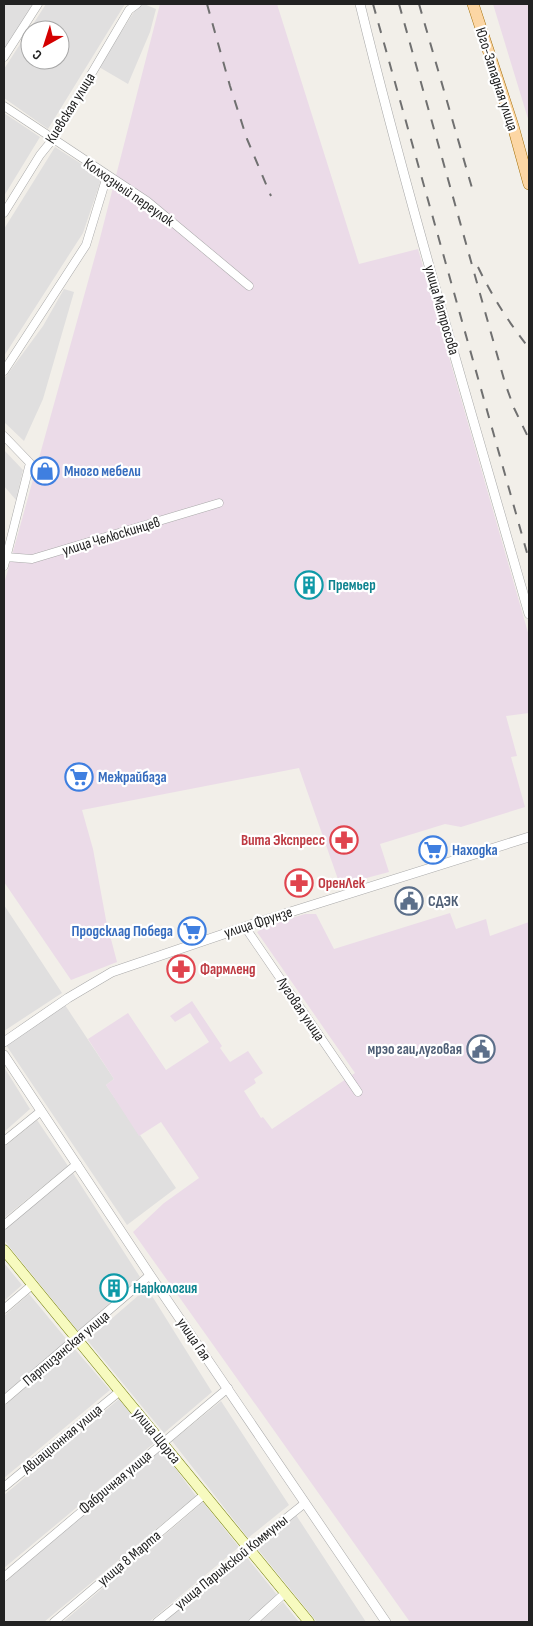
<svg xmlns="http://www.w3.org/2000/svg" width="533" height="1626" viewBox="0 0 533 1626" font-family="'Sofia Sans Condensed',sans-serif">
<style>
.residential{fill:#e0dfdf;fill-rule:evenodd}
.industrial{fill:#ebdbe8}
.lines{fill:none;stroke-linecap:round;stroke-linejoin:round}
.minor-casing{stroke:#a9a9a9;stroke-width:9}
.tertiary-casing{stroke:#a9a9a9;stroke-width:10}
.secondary-casing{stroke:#707d05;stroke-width:11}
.primary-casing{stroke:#a06b00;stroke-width:12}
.minor{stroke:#fff;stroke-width:8}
.tertiary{stroke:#fff;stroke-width:9}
.secondary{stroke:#f7fabf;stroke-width:10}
.primary{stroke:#fcd6a4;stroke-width:11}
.rail{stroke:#707070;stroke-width:2;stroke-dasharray:10 10;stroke-linecap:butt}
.labels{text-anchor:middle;stroke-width:4.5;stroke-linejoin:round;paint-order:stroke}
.street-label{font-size:15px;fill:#222;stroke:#fff}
.shop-label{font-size:15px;font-weight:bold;fill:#366cbe;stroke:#fff;text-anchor:start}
.culture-label{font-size:15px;font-weight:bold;fill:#0d838f;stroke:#fff;text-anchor:start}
.health-label{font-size:15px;font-weight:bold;fill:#be3a42;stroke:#fff;text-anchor:start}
.service-label{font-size:15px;font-weight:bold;fill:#4e5e75;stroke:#fff;text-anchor:start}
</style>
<rect width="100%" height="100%" fill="#f2efe9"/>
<path class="residential" d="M 4,4 L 33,4 L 4,50 Z
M 46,4 L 125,4 L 48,129 L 4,98 L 4,69 ZM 30,30 L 60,30 L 60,60 L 30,60 Z
M 139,4 L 144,4 L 156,9 L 150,32 L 128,84 L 99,67 Z
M 4,113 L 40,137 L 4,196 Z
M 55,147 L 102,177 L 83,233 L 4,356 L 4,229 Z
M 64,289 L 74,292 L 43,399 L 24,441 L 4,422 L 4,379 L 43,326 Z
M 4,450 L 23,470 L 16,500 L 4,486 Z
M 4,905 L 62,993 L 4,1031 Z
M 65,1005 L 114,1079 L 106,1085 L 176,1188 L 127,1225 L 6,1045 Z
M 4,1067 L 30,1109 L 4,1132 Z
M 37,1120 L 68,1166 L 4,1218 L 4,1147 Z
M 73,1173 L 140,1277 L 78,1331 L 4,1240 L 4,1230 Z
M 4,1263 L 22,1285 L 4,1301 Z
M 147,1288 L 212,1392 L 164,1433 L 87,1340 Z
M 29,1294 L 68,1341 L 4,1394 L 4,1316 Z
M 73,1347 L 110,1390 L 4,1478 L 4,1406 Z
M 119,1399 L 154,1443 L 4,1568 L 4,1495 Z
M 221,1401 L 289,1505 L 248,1538 L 172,1441 Z
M 161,1449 L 196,1496 L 44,1622 L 4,1622 L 4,1583 Z
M 203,1502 L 239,1547 L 149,1622 L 63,1622 Z
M 296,1515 L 366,1622 L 317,1622 L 256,1547 Z
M 245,1555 L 278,1596 L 248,1622 L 164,1622 Z
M 283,1602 L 299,1622 L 259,1622 Z"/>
<path class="industrial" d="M 160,4 L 277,4 L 359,264 L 418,249 L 529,636 L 529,713 L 506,716 L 517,756 L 511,757 L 525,807 L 461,827 L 445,824 L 380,844 L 389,872 L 340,885 L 299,768 L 82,810 L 93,849 L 106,920 L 117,962 L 71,980 L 4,882 L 4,584 L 99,242 Z
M 493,4 L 529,4 L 529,122 Z
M 450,913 L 456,929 L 486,919 L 490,936 L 529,922 L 529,1622 L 410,1622 L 133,1232 L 164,1203 L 199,1178 L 161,1122 L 139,1136 L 106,1085 L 114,1079 L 88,1039 L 128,1013 L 166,1070 L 209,1042 L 190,1013 L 175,1022 L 170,1016 L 192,1001 L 222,1046 L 220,1048 L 230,1062 L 248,1051 L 263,1073 L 254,1079 L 256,1083 L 244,1091 L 261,1118 L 263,1117 L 272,1129 L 355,1073 L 257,932 L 268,925 L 305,914 L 316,914 L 334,949 Z"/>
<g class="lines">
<g class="minor-casing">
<path id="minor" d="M 4,57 L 38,4
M 4,106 L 147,201 L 249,286
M 4,213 L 40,155 L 53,139 L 129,10 L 137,4
M 4,371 L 86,245 L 107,176
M 4,436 L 30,463 L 4,566
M 4,554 L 6,557 L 32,559 L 219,503
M 245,927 L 358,1092
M 4,1141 L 41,1111
M 4,1225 L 77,1164
M 4,1309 L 32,1285
M 4,1400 L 150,1275
M 4,1487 L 120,1391
M 4,1577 L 228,1388
M 54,1622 L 205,1494
M 157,1622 L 305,1503
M 253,1622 L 285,1593"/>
</g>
<g class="tertiary-casing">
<path id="tertiary" d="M 360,4 C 410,209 471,411 529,614
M 4,1042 L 68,998 L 112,972 L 265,920 L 529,837
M 4,1055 L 150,1275 L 386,1622"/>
</g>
<g class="secondary-casing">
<path id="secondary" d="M 4,1250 L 309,1622"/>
</g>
<g class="primary-casing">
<path id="primary" d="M 473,4 L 513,126 L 529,184"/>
</g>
<use href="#minor" class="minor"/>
<use href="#tertiary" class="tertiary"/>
<use href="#secondary" class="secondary"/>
<use href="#primary" class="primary"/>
<path class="rail" d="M 207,4 L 230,86 L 247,139 L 271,196
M 373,4 L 529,560
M 399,4 L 505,383 L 514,408 L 529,439
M 419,4 L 474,195
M 478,267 C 492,296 509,323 529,348"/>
</g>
<defs>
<g id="shop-ring" transform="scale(1.4375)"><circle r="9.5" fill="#fff" stroke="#3f7fe0" stroke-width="1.5"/><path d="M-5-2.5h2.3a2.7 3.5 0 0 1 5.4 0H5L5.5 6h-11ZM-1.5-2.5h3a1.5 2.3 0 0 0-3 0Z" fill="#3f7fe0"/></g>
<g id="building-ring" transform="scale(1.4375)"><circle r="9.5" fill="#fff" stroke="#0f9aa8" stroke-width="1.5"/><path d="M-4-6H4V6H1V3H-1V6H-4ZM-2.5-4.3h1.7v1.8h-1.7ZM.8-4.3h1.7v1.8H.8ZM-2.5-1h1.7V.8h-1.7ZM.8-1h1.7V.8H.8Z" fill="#0f9aa8"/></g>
<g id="supermarket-ring" transform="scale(1.4375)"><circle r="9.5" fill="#fff" stroke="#3f7fe0" stroke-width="1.5"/><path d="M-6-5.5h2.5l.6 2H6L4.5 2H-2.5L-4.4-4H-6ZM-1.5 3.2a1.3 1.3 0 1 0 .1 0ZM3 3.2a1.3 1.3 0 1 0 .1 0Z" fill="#3f7fe0"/></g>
<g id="pharmacy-ring" transform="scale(1.4375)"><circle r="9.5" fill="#fff" stroke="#e0444e" stroke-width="1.5"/><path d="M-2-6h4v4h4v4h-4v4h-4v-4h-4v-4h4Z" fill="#e0444e"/></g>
<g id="civic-ring" transform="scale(1.4375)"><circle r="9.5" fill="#fff" stroke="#5c6f8a" stroke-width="1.5"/><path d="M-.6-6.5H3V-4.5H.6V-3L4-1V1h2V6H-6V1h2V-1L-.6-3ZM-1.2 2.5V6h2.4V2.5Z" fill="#5c6f8a"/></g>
</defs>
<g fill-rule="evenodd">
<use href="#shop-ring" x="45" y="471"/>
<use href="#building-ring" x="309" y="585"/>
<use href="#supermarket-ring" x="79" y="777"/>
<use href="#pharmacy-ring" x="344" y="840"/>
<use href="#supermarket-ring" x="433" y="850"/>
<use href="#pharmacy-ring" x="299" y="883"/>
<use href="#civic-ring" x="409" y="901"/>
<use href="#supermarket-ring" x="192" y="931"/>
<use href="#pharmacy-ring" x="181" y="969"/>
<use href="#civic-ring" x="481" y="1049"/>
<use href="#building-ring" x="114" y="1288"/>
</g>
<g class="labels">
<g class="street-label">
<text transform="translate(497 79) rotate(72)" y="5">Юго-Западная улица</text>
<text transform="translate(70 108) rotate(-58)" y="5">Киевская улица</text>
<text transform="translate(129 192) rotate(35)" y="5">Колхозный переулок</text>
<text transform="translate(442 310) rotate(74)" y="5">улица Матросова</text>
<text transform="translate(111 536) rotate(-17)" y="5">улица Челюскинцев</text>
<text transform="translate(258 922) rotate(-18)" y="5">улица Фрунзе</text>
<text transform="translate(301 1009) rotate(56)" y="5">Луговая улица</text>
<text transform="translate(194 1339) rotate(56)" y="5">улица Гая</text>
<text transform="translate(66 1348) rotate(-40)" y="5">Партизанская улица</text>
<text transform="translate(157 1436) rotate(51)" y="5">улица Щорса</text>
<text transform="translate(62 1439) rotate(-40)" y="5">Авиационная улица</text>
<text transform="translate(115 1482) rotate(-40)" y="5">Фабричная улица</text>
<text transform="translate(129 1558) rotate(-40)" y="5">улица 8 Марта</text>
<text transform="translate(231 1562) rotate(-39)" y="5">улица Парижской Коммуны</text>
</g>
<g class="shop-label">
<text x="64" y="476">Много мебели</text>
<text x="98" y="782">Межрайбаза</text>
<text x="452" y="855">Находка</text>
<text x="173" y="936" text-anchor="end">Продсклад Победа</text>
</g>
<g class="culture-label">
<text x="328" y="590">Премьер</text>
<text x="133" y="1293">Наркология</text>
</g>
<g class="health-label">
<text x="325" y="845" text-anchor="end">Вита Экспресс</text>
<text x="318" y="888">ОренЛек</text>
<text x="200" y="974">Фармленд</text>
</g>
<g class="service-label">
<text x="428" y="906">СДЭК</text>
<text x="462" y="1054" text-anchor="end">мрэо гаи,луговая</text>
</g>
</g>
<rect width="533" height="1626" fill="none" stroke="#222222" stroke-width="10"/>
<g transform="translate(45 45) rotate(219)"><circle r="24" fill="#ffffff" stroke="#a7a7a7"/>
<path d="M0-4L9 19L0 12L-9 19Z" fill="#d40000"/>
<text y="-8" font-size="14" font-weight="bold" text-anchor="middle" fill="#222222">С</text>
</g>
</svg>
